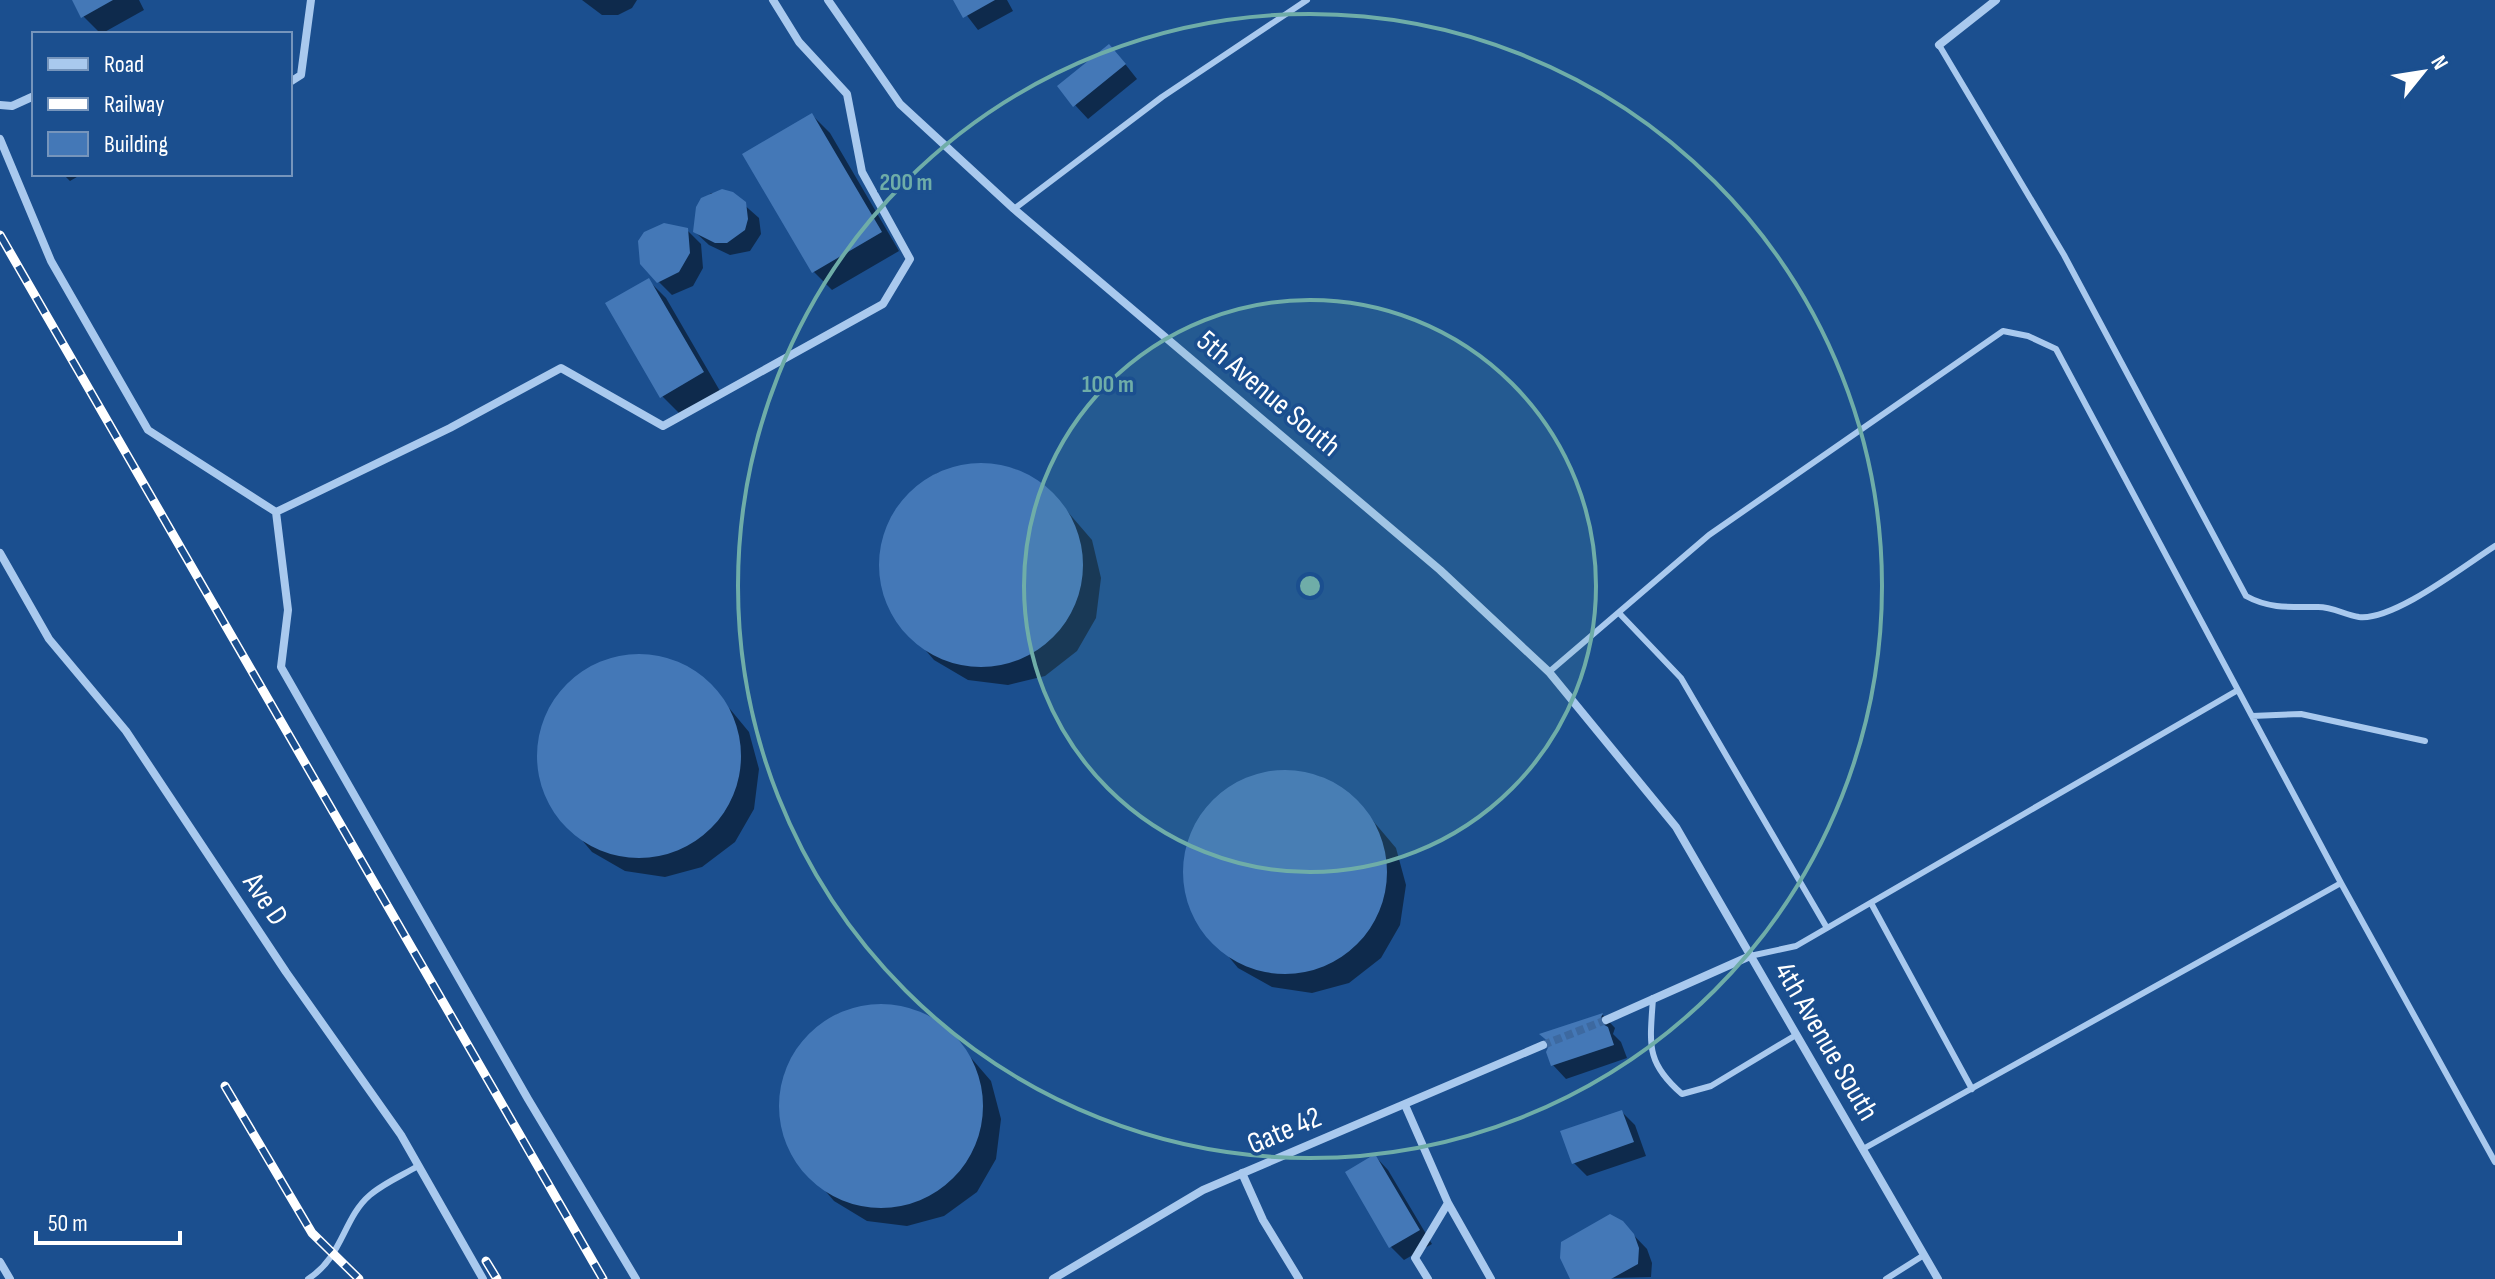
<svg xmlns="http://www.w3.org/2000/svg" width="2495" height="1279" viewBox="0 0 2495 1279" font-family="'Sofia Sans Condensed',sans-serif">
<style>
.shadow{fill:#0007}
.building{fill:#4478b7}
.lines{fill:none;stroke-linecap:round;stroke-linejoin:round}
.minor-tunnel{stroke:#3d69a0;stroke-width:8;stroke-dasharray:8 4;stroke-linecap:butt}
.service{stroke:#a9c9ee;stroke-width:6}
.minor{stroke:#a9c9ee;stroke-width:8}
.rail-casing{stroke:#fff;stroke-width:9}
.rail{stroke:#1b4f8f;stroke-width:6;stroke-dasharray:18;stroke-linecap:butt}
.ring{fill:none;stroke:#6fada8;stroke-width:4}
.labels{text-anchor:middle;stroke-width:7;stroke-linejoin:round;paint-order:stroke}
.street-label{font-size:30px;fill:#fff;stroke:#1b4f8f}
.centre{fill:#6fada8;stroke:#1b4f8f;stroke-width:4}
.ring-label{font-size:24px;text-anchor:middle;font-weight:bold;fill:#6fada8;stroke:#1b4f8f;stroke-width:7;stroke-linejoin:round;paint-order:stroke}
</style>
<rect width="100%" height="100%" fill="#1b4f8f"/>
<path class="shadow" d="M 74,0 L 139,0 L 144,10 L 101,34 L 83,16 Z
M 582,0 L 637,0 L 632,8 L 618,15 L 602,15 Z
M 955,0 L 1007,0 L 1013,11 L 978,30 Z
M 1122,60 L 1137,79 L 1088,119 L 1075,105 Z
M 812,115 L 830,133 L 899,251 L 832,290 L 814,272 L 745,154 Z
M 63,174 L 82,174 L 70,181 Z
M 711,193 L 732,194 L 759,218 L 761,234 L 750,251 L 730,255 L 709,245 L 695,232 L 698,208 Z
M 687,230 L 701,244 L 703,268 L 693,286 L 672,295 L 658,281 Z
M 648,280 L 666,298 L 720,391 L 680,414 L 662,396 Z
M 974,464 L 1015,469 L 1048,489 L 1092,540 L 1101,578 L 1096,618 L 1077,651 L 1045,676 L 1008,685 L 968,680 L 934,660 L 890,609 L 880,572 L 886,531 L 905,498 L 937,473 Z
M 632,655 L 672,661 L 706,680 L 749,732 L 759,769 L 754,809 L 735,842 L 702,867 L 665,877 L 625,871 L 592,852 L 548,800 L 538,763 L 544,722 L 563,690 L 595,665 Z
M 1278,771 L 1319,776 L 1352,796 L 1396,848 L 1406,885 L 1400,925 L 1381,958 L 1349,983 L 1312,993 L 1272,987 L 1238,968 L 1195,916 L 1185,879 L 1190,838 L 1209,805 L 1241,781 Z
M 874,1005 L 914,1010 L 947,1030 L 991,1081 L 1001,1119 L 996,1159 L 977,1192 L 944,1216 L 907,1226 L 867,1221 L 834,1201 L 790,1150 L 780,1112 L 785,1072 L 805,1039 L 837,1014 Z
M 1603,1015 L 1615,1028 L 1613,1034 L 1621,1042 L 1627,1058 L 1566,1079 L 1553,1065 L 1552,1044 L 1543,1035 Z
M 1622,1112 L 1635,1125 L 1646,1156 L 1587,1176 L 1574,1163 Z
M 1375,1156 L 1388,1170 L 1432,1244 L 1404,1260 L 1391,1247 Z
M 1622,1223 L 1647,1249 L 1652,1263 L 1651,1277 L 1573,1279 L 1562,1258 Z"/>
<path class="building" d="M 72,0 L 113,0 L 81,18 Z
M 953,0 L 995,0 L 963,18 Z
M 1109,44 L 1126,64 L 1073,107 L 1057,86 Z
M 812,113 L 882,232 L 812,273 L 742,154 Z
M 722,189 L 733,192 L 746,202 L 748,219 L 745,230 L 727,243 L 715,243 L 693,232 L 696,207 L 701,198 Z
M 664,223 L 688,228 L 690,253 L 679,272 L 657,283 L 640,264 L 638,241 L 644,232 Z
M 649,278 L 704,372 L 660,398 L 605,303 Z
M879 565a102 102 0 1 1 204 0a102 102 0 1 1-204 0Z
M537 756a102 102 0 1 1 204 0a102 102 0 1 1-204 0Z
M1183 872a102 102 0 1 1 204 0a102 102 0 1 1-204 0Z
M779 1106a102 102 0 1 1 204 0a102 102 0 1 1-204 0Z
M 1603,1013 L 1599,1022 L 1608,1027 L 1614,1045 L 1551,1066 L 1546,1052 L 1550,1043 L 1539,1034 Z
M 1622,1110 L 1634,1142 L 1572,1164 L 1560,1131 Z
M 1375,1154 L 1420,1230 L 1389,1248 L 1345,1172 Z
M 1610,1214 L 1623,1221 L 1634,1234 L 1639,1248 L 1638,1264 L 1611,1279 L 1570,1279 L 1560,1258 L 1561,1242 Z"/>
<g class="lines">
<path class="minor-tunnel" d="M 1543,1045 L 1606,1020"/>
<path class="service" d="M 1939,45 L 2064,255 L 2246,596 C 2269,609 2292,607 2318,607 C 2333,607 2345,615 2359,617 C 2394,621 2465,565 2495,546
M 1014,209 L 1162,97 L 1307,0
M 1619,613 L 1681,678 L 1827,928
M 1549,672 L 1709,535 L 2003,331 L 2028,336 L 2056,349 L 2341,883 L 1863,1149
M 2252,716 L 2301,714 L 2425,741
M 2341,883 L 2495,1162
M 1871,903 L 1972,1089
M 1750,956 L 1796,946 L 2238,690
M 1653,998 C 1650,1044 1645,1062 1682,1094 L 1711,1086 L 1796,1035
M 308,1279 C 343,1257 343,1218 370,1195 C 384,1183 403,1175 418,1166
M 1886,1279 L 1924,1255"/>
<path class="minor" d="M 828,0 L 900,104 L 1014,209 L 1440,570 L 1549,672 L 1676,827 L 1938,1279
M 1939,45 L 1996,0
M 290,82 L 301,75 L 311,0
M 0,105 L 12,106 L 34,96
M 0,139 L 51,261 L 148,430 L 276,512 L 450,428 L 561,368 L 663,426 L 883,304 L 910,259 L 862,172 L 847,94 L 799,42 L 773,0
M 276,512 L 288,610 L 281,667 L 528,1099 L 636,1279
M 0,553 L 49,639 L 126,731 L 286,972 L 401,1135 L 483,1279
M 1606,1020 L 1750,956
M 1405,1105 L 1448,1203 L 1415,1258 L 1428,1279
M 1242,1173 L 1263,1220 L 1299,1279
M 1448,1203 L 1491,1279
M 0,1262 L 10,1279
M 1053,1279 L 1203,1190 L 1543,1045"/>
<g class="rail-casing">
<path id="rail" d="M 0,235 L 603,1279
M 225,1086 L 312,1233 L 359,1279
M 486,1261 L 497,1279"/>
</g>
<use href="#rail" class="rail"/>
</g>
<circle cx="1310" cy="586" r="286" fill="#6fada8" fill-opacity=".12"/>
<g class="ring">
<circle cx="1310" cy="586" r="286"/>
<circle cx="1310" cy="586" r="572"/>
</g>
<g class="labels">
<g class="street-label">
<text transform="translate(1269 393) rotate(40)" y="10">5th Avenue South</text>
<text transform="translate(266 899) rotate(56)" y="10">Ave D</text>
<text transform="translate(1827 1041) rotate(60)" y="10">4th Avenue South</text>
<text transform="translate(1284 1130) rotate(-23)" y="10">Gate 42</text>
</g>
</g>
<circle cx="1310" cy="586" r="12" class="centre"/>
<g class="ring-label">
<text x="906" y="190">200 m</text>
<text x="1108" y="392">100 m</text>
</g>
<rect x="32" y="32" width="260" height="144" fill="#1b4f8f" stroke="#7695bc" stroke-width="2"/>
<rect x="48" y="58" width="40" height="12" fill="#a9c9ee" stroke="#7695bc" stroke-width="2"/>
<text x="104" y="72" font-size="24" fill="#ffffff">Road</text>
<rect x="48" y="98" width="40" height="12" fill="#ffffff" stroke="#7695bc" stroke-width="2"/>
<text x="104" y="112" font-size="24" fill="#ffffff">Railway</text>
<rect x="48" y="132" width="40" height="24" fill="#4478b7" stroke="#7695bc" stroke-width="2"/>
<text x="104" y="152" font-size="24" fill="#ffffff">Building</text>
<g transform="translate(2423 72) rotate(60)" stroke="#1b4f8f" stroke-width="6" paint-order="stroke">
<path d="M0-6L14 30L0 20L-14 30Z" fill="#ffffff"/>
<text y="-12" font-size="22" font-weight="bold" text-anchor="middle" fill="#ffffff">N</text>
</g>
<path d="M36 1231v12h144v-12" fill="none" stroke="#ffffff" stroke-width="4"/>
<text x="48" y="1231" font-size="24" fill="#ffffff" stroke="#1b4f8f" stroke-width="6" paint-order="stroke">50 m</text>
</svg>
